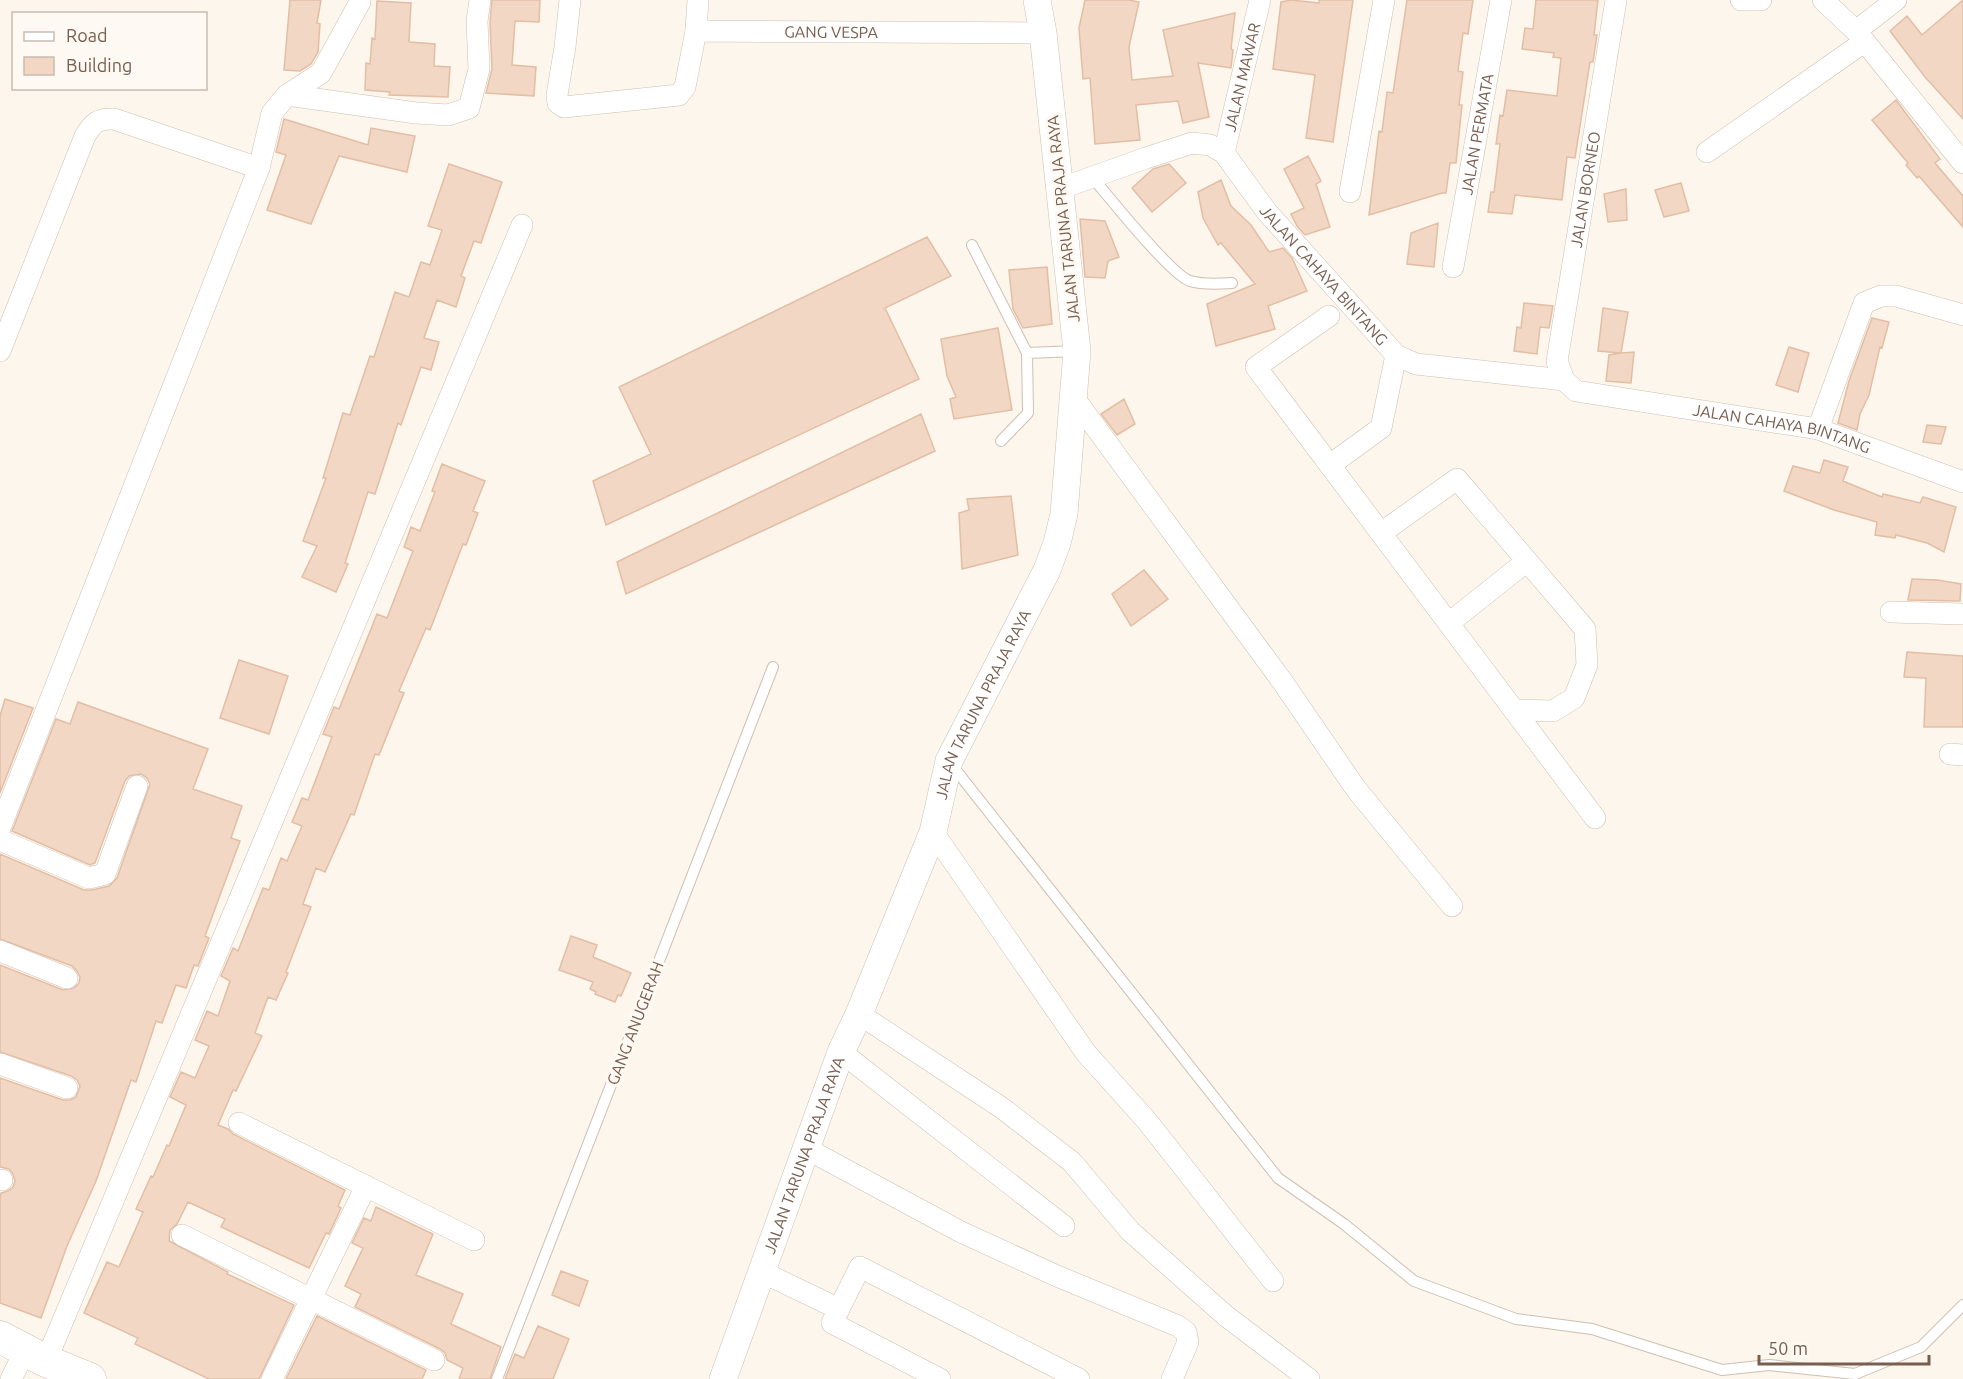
<svg xmlns="http://www.w3.org/2000/svg" width="1963" height="1379" viewBox="0 0 1963 1379" font-family="Ubuntu,sans-serif">
<style>
.building{fill:#f1d7c4;stroke:#e3bea5;stroke-width:1.5}
.lines{fill:none;stroke-linecap:round;stroke-linejoin:round}
.service-casing{stroke:#cfbfb1;stroke-width:12}
.minor-casing{stroke:#cfbfb1;stroke-width:22}
.tertiary-casing{stroke:#cfbfb1;stroke-width:28}
.secondary-casing{stroke:#d4c1b1;stroke-width:33}
.service{stroke:#fff;stroke-width:10}
.minor{stroke:#fff;stroke-width:21}
.tertiary{stroke:#fff;stroke-width:27}
.secondary{stroke:#fff;stroke-width:32}
.labels{text-anchor:middle;stroke-width:6;stroke-linejoin:round;paint-order:stroke}
.street-label{font-size:16px;fill:#785e4f;stroke:#fefaf3}
</style>
<rect width="100%" height="100%" fill="#fcf6ec"/>
<path class="building" d="M 290,0 L 321,0 L 317,23 L 320,24 L 318,52 L 311,64 L 300,71 L 284,70 Z
M 492,0 L 540,0 L 539,22 L 515,21 L 512,65 L 536,67 L 534,96 L 486,93 L 492,69 L 490,22 Z
M 1085,0 L 1129,0 L 1139,2 L 1129,47 L 1132,80 L 1173,76 L 1163,30 L 1235,13 L 1231,49 L 1233,50 L 1231,68 L 1198,63 L 1209,117 L 1183,123 L 1178,101 L 1136,105 L 1140,140 L 1095,144 L 1090,78 L 1083,79 L 1079,28 Z
M 1291,0 L 1319,3 L 1319,0 L 1353,0 L 1333,142 L 1306,138 L 1315,75 L 1273,69 L 1281,2 Z
M 1407,0 L 1473,0 L 1468,34 L 1463,33 L 1458,71 L 1463,72 L 1459,105 L 1462,105 L 1456,163 L 1450,163 L 1446,193 L 1442,193 L 1369,215 L 1379,131 L 1382,132 L 1387,92 L 1393,93 Z
M 1536,0 L 1598,0 L 1594,35 L 1597,35 L 1593,62 L 1590,62 L 1575,158 L 1567,157 L 1562,200 L 1515,195 L 1512,214 L 1488,212 L 1491,192 L 1494,192 L 1500,144 L 1496,144 L 1500,115 L 1503,116 L 1507,90 L 1557,96 L 1561,58 L 1553,57 L 1554,53 L 1522,49 L 1525,28 L 1533,29 Z
M 1963,0 L 1963,119 L 1925,77 L 1890,31 L 1907,16 L 1922,35 Z
M 377,1 L 411,3 L 409,41 L 410,42 L 435,44 L 434,66 L 450,67 L 448,97 L 389,95 L 390,92 L 365,90 L 366,63 L 370,64 L 372,38 L 375,39 Z
M 1896,100 L 1940,159 L 1935,163 L 1963,196 L 1963,227 L 1919,176 L 1917,178 L 1906,165 L 1908,163 L 1872,120 Z
M 284,119 L 368,145 L 371,128 L 415,136 L 407,172 L 339,156 L 311,224 L 267,210 L 286,155 L 276,152 Z
M 1308,156 L 1321,181 L 1316,184 L 1330,227 L 1305,235 L 1297,226 L 1291,214 L 1304,208 L 1284,169 Z
M 449,164 L 502,182 L 481,243 L 474,241 L 461,276 L 465,278 L 456,307 L 437,300 L 424,338 L 439,342 L 431,370 L 421,367 L 401,425 L 398,423 L 375,494 L 368,492 L 345,563 L 348,564 L 336,592 L 302,577 L 317,546 L 303,541 L 326,478 L 323,478 L 343,413 L 350,415 L 370,356 L 374,357 L 395,292 L 409,297 L 421,262 L 430,265 L 442,230 L 428,226 Z
M 1169,164 L 1186,183 L 1152,212 L 1132,188 L 1153,169 Z
M 1221,180 L 1231,206 L 1251,225 L 1269,252 L 1283,248 L 1292,258 L 1307,291 L 1268,306 L 1275,329 L 1216,346 L 1207,304 L 1255,284 L 1221,243 L 1218,245 L 1203,218 L 1198,192 Z
M 1681,183 L 1689,211 L 1664,217 L 1655,190 Z
M 1626,189 L 1627,220 L 1608,222 L 1604,194 Z
M 1080,219 L 1105,221 L 1119,257 L 1108,261 L 1105,278 L 1085,277 Z
M 1438,223 L 1434,267 L 1407,264 L 1411,233 Z
M 927,237 L 951,276 L 885,308 L 919,379 L 606,525 L 593,481 L 651,454 L 619,387 Z
M 1047,267 L 1052,324 L 1023,328 L 1013,309 L 1009,270 Z
M 1524,303 L 1553,306 L 1549,328 L 1540,327 L 1537,354 L 1514,351 L 1517,327 L 1521,328 Z
M 1603,308 L 1628,312 L 1621,353 L 1634,352 L 1631,383 L 1606,381 L 1609,355 L 1621,353 L 1598,351 Z
M 1872,318 L 1889,322 L 1882,348 L 1880,347 L 1869,395 L 1860,414 L 1857,430 L 1838,423 L 1849,381 Z
M 998,328 L 1012,410 L 954,419 L 950,399 L 956,397 L 947,376 L 941,339 Z
M 1789,347 L 1809,353 L 1798,392 L 1776,385 Z
M 1124,399 L 1135,424 L 1117,435 L 1101,414 Z
M 921,414 L 935,451 L 626,594 L 617,562 Z
M 1927,425 L 1946,427 L 1941,444 L 1923,442 Z
M 1824,460 L 1848,467 L 1843,481 L 1882,497 L 1883,494 L 1920,503 L 1923,497 L 1956,507 L 1944,552 L 1927,543 L 1896,535 L 1895,538 L 1875,535 L 1877,522 L 1834,510 L 1784,491 L 1793,466 L 1820,473 Z
M 442,464 L 485,481 L 473,511 L 478,513 L 466,545 L 463,544 L 430,630 L 426,628 L 399,691 L 404,693 L 379,755 L 375,754 L 354,815 L 351,814 L 325,872 L 316,868 L 303,904 L 311,907 L 286,972 L 288,973 L 276,1000 L 268,997 L 255,1033 L 262,1036 L 236,1091 L 233,1090 L 218,1125 L 228,1129 L 233,1134 L 345,1190 L 338,1206 L 341,1208 L 329,1234 L 326,1233 L 309,1268 L 221,1227 L 225,1219 L 188,1202 L 177,1224 L 170,1230 L 169,1241 L 228,1272 L 227,1274 L 294,1305 L 259,1379 L 209,1379 L 135,1344 L 138,1338 L 84,1313 L 107,1262 L 119,1267 L 143,1212 L 136,1209 L 151,1176 L 153,1177 L 167,1145 L 169,1146 L 186,1105 L 170,1097 L 181,1072 L 195,1078 L 209,1046 L 195,1040 L 207,1011 L 218,1016 L 230,981 L 221,976 L 233,948 L 238,951 L 263,888 L 269,890 L 281,858 L 287,861 L 302,826 L 292,822 L 302,798 L 308,800 L 332,737 L 323,734 L 334,707 L 339,709 L 377,614 L 387,618 L 413,551 L 404,547 L 411,527 L 420,531 L 435,492 L 432,491 Z
M 1011,496 L 1018,555 L 962,569 L 959,513 L 969,510 L 967,499 Z
M 1144,570 L 1168,599 L 1131,626 L 1112,594 Z
M 1912,579 L 1937,580 L 1961,584 L 1960,601 L 1908,600 Z
M 1907,652 L 1963,656 L 1963,727 L 1924,727 L 1926,678 L 1904,677 Z
M 239,660 L 288,676 L 269,734 L 220,718 Z
M 5,699 L 33,708 L 0,793 L 0,716 Z
M 78,702 L 208,749 L 193,789 L 242,806 L 231,838 L 240,841 L 205,936 L 209,938 L 198,966 L 194,965 L 186,988 L 176,985 L 162,1023 L 156,1021 L 136,1082 L 131,1080 L 96,1181 L 67,1246 L 41,1318 L 0,1303 L 0,1197 L 1,1193 L 8,1191 L 13,1187 L 15,1181 L 13,1174 L 9,1169 L 0,1167 L 0,1078 L 63,1100 L 70,1100 L 76,1097 L 80,1086 L 77,1080 L 71,1076 L 0,1052 L 0,965 L 63,990 L 74,988 L 79,983 L 80,977 L 77,971 L 72,966 L 0,939 L 0,854 L 84,890 L 92,890 L 109,886 L 117,878 L 150,784 L 147,778 L 141,774 L 129,776 L 125,781 L 95,863 L 90,865 L 12,831 L 56,719 L 70,724 Z
M 571,936 L 597,945 L 593,957 L 631,973 L 621,996 L 618,995 L 615,1002 L 595,994 L 596,992 L 590,989 L 593,982 L 559,970 Z
M 376,1207 L 433,1234 L 416,1275 L 463,1294 L 451,1324 L 501,1347 L 490,1379 L 459,1379 L 463,1368 L 447,1360 L 445,1353 L 440,1349 L 355,1307 L 361,1294 L 345,1286 L 363,1248 L 352,1243 L 364,1218 L 371,1221 Z
M 561,1271 L 588,1281 L 579,1306 L 552,1295 Z
M 317,1316 L 426,1370 L 422,1379 L 286,1379 Z
M 538,1326 L 569,1339 L 553,1379 L 505,1379 L 515,1354 L 524,1358 Z"/>
<g class="lines">
<g class="service-casing">
<path id="service" d="M 1092,177 C 1109,197 1171,275 1190,281 C 1203,285 1219,284 1232,283
M 972,245 L 1027,353 L 1077,351
M 1001,441 L 1028,413 L 1027,353
M 951,764 L 1278,1178 L 1344,1224 L 1414,1281 L 1516,1319 L 1592,1329 L 1722,1370 L 1769,1365 L 1855,1374 L 1921,1347 L 1963,1305
M 497,1379 L 773,667"/>
</g>
<g class="minor-casing">
<g id="minor">
<path id="s1" d="M 570,0 L 565,47 L 557,95 L 558,103 L 564,107 L 679,95 L 685,87 L 696,31 L 1043,33"/>
<path d="M 1741,0 L 1761,0"/>
<path d="M 1823,0 L 1856,31 L 1963,163"/>
<path d="M 696,31 L 698,0"/>
<path d="M 1856,31 L 1896,0"/>
<path d="M 287,95 L 416,113 L 448,115 L 469,108 L 479,69 L 477,21 L 480,0"/>
<path d="M 1707,152 L 1864,42"/>
<path id="s2" d="M 1224,153 L 1260,0"/>
<path id="s3" d="M 1059,189 L 1146,158 L 1192,143 L 1210,145 L 1224,153 L 1267,212 L 1396,355 L 1416,364 L 1564,380 L 1576,391 L 1818,429 L 1963,482"/>
<path d="M 1350,192 L 1384,0"/>
<path id="s4" d="M 1453,267 L 1501,0"/>
<path d="M 1329,316 L 1256,367 L 1595,818"/>
<path d="M 0,351 L 85,136 C 93,123 98,118 114,119 L 259,168"/>
<path id="s5" d="M 1564,380 L 1557,361 L 1616,0"/>
<path d="M 1074,398 L 1282,681 L 1356,789 L 1452,906"/>
<path d="M 1818,429 L 1864,303 L 1881,296 L 1896,296 L 1963,315"/>
<path d="M 1330,465 L 1381,428 L 1396,355"/>
<path d="M 1381,533 L 1457,479 L 1585,629 L 1587,665 L 1574,698 L 1553,711 L 1514,710"/>
<path d="M 1891,612 L 1963,614"/>
<path d="M 1449,623 L 1527,561"/>
<path d="M 1950,754 L 1963,755"/>
<path d="M 0,828 L 259,168 L 272,113 L 287,95 L 321,73 L 360,2"/>
<path d="M 933,832 L 1086,1053 L 1147,1121 L 1273,1281"/>
<path d="M 0,840 L 89,878 L 105,874 L 137,786"/>
<path d="M 0,951 L 67,978"/>
<path d="M 859,1014 L 1002,1108 L 1072,1162 L 1130,1231 L 1226,1316 L 1309,1379"/>
<path d="M 841,1052 L 1064,1226"/>
<path d="M 0,1064 L 67,1088"/>
<path d="M 239,1123 L 474,1240"/>
<path d="M 807,1149 L 961,1232 L 1057,1276 L 1178,1326 L 1186,1332 L 1188,1342 L 1172,1379"/>
<path d="M 0,1180 L 2,1180"/>
<path d="M 182,1235 L 434,1360"/>
<path d="M 762,1272 L 839,1309"/>
<path d="M 46,1361 L 522,225"/>
<path d="M 11,1379 L 25,1351"/>
<path d="M 272,1379 L 366,1186"/>
<path d="M 940,1379 L 832,1323 L 860,1267 L 1079,1379"/>
</g>
</g>
<g class="tertiary-casing">
<g id="tertiary">
<path id="s6" d="M 723,1379 L 841,1052 L 859,1014 L 933,832 L 949,761 L 1047,570 L 1057,543 L 1064,514 L 1077,351 L 1043,33 L 1037,0"/>
</g>
</g>
<g class="secondary-casing">
<path id="secondary" d="M 0,1337 L 46,1361 L 90,1379"/>
</g>
<use href="#service" class="service"/>
<use href="#minor" class="minor"/>
<use href="#tertiary" class="tertiary"/>
<use href="#secondary" class="secondary"/>
</g>
<g class="labels">
<g class="street-label">
<text dy="6" stroke="none"><textPath href="#s1" startOffset="429">GANG VESPA</textPath></text>
<text dy="6" stroke="none"><textPath href="#s2" startOffset="78">JALAN MAWAR</textPath></text>
<text dy="6" stroke="none"><textPath href="#s4" startOffset="135">JALAN PERMATA</textPath></text>
<text dy="6" stroke="none"><textPath href="#s5" startOffset="194">JALAN BORNEO</textPath></text>
<text transform="translate(1063 219) rotate(-96)" y="6">JALAN TARUNA PRAJA RAYA</text>
<text dy="6" stroke="none"><textPath href="#s3" startOffset="333">JALAN CAHAYA BINTANG</textPath></text>
<text dy="6" stroke="none"><textPath href="#s3" startOffset="837">JALAN CAHAYA BINTANG</textPath></text>
<text dy="6" stroke="none"><textPath href="#s6" startOffset="724">JALAN TARUNA PRAJA RAYA</textPath></text>
<text transform="translate(635 1023) rotate(-69)" y="6">GANG ANUGERAH</text>
<text dy="6" stroke="none"><textPath href="#s6" startOffset="238">JALAN TARUNA PRAJA RAYA</textPath></text>
</g>
</g>
<rect x="12" y="12" width="195" height="78" fill="#fefaf3" stroke="#c8bcb1" stroke-width="1.5"/>
<rect x="24" y="32" width="30" height="9" fill="#ffffff" stroke="#c8bcb1" stroke-width="1.5"/>
<text x="66" y="42" font-size="18" fill="#785e4f">Road</text>
<rect x="24" y="57" width="30" height="18" fill="#f1d7c4" stroke="#c8bcb1" stroke-width="1.5"/>
<text x="66" y="72" font-size="18" fill="#785e4f">Building</text>
<path d="M1759 1355v9h170v-9" fill="none" stroke="#785e4f" stroke-width="3"/>
<text x="1768" y="1355" font-size="18" fill="#785e4f" stroke="#fefaf3" stroke-width="4.5" paint-order="stroke">50 m</text>
</svg>
